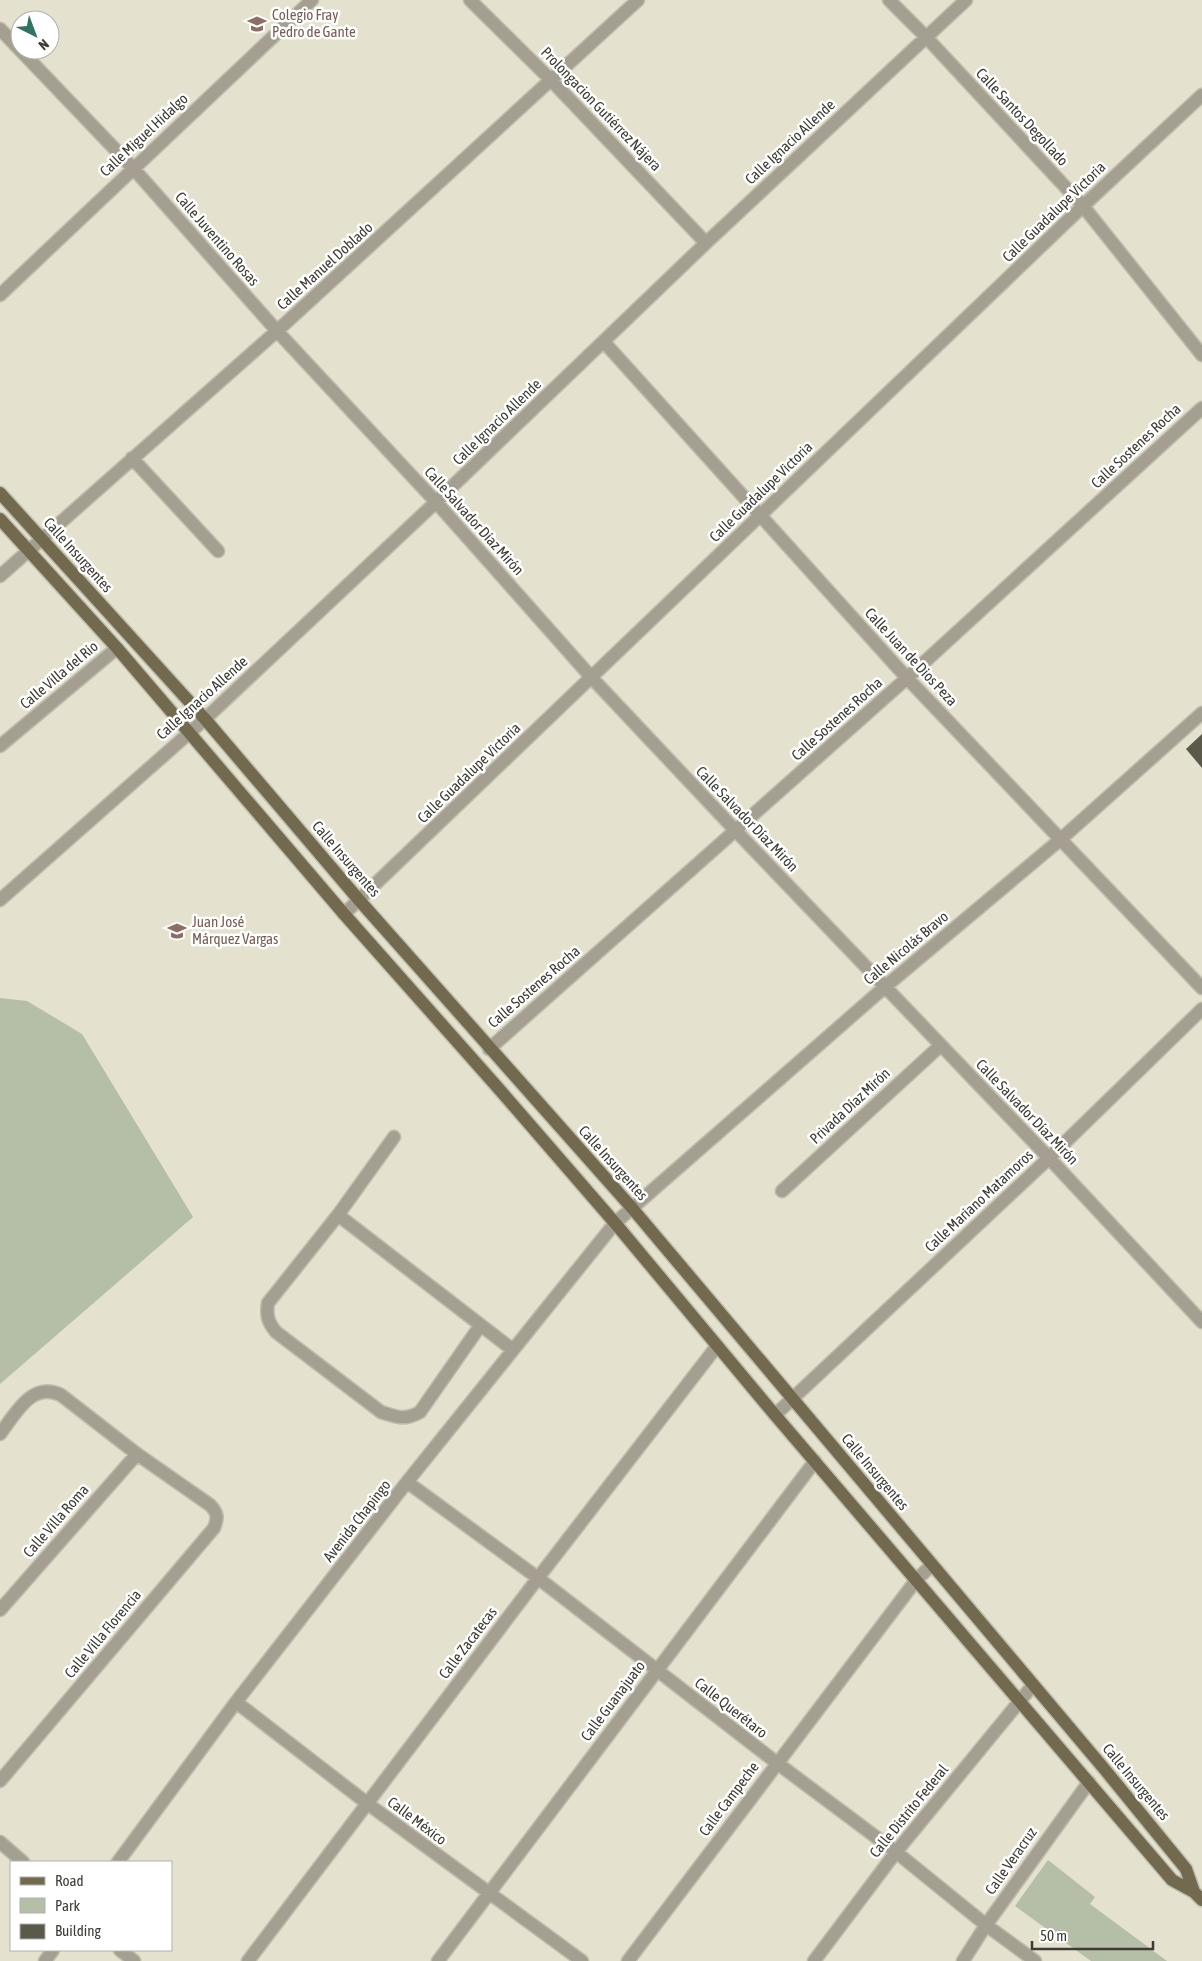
<svg xmlns="http://www.w3.org/2000/svg" width="1202" height="1961" viewBox="0 0 1202 1961" font-family="'Asap Condensed',sans-serif">
<style>
.green{fill:#b5bea7}
.building{fill:#5b5949}
.lines{fill:none;stroke-linecap:round;stroke-linejoin:round}
.minor-casing{stroke:#bfbdac;stroke-width:15}
.major-casing{stroke:#bfbdac;stroke-width:15}
.minor{stroke:#a49f91;stroke-width:12}
.major{stroke:#72694f;stroke-width:12}
.labels{text-anchor:middle;stroke-width:5;stroke-linejoin:round;paint-order:stroke}
.education-label{font-size:15px;fill:#785e54;stroke:#fff;text-anchor:start}
.street-label{font-size:15px;fill:#3d3c34;stroke:#fff}
</style>
<rect width="100%" height="100%" fill="#e4e1ce"/>
<path class="green" d="M 0,998 L 27,1001 L 82,1034 L 193,1217 L 0,1384 Z
M 1048,1860 L 1095,1897 L 1090,1904 L 1167,1961 L 1091,1961 L 1015,1906 Z"/>
<path class="building" d="M 1202,734 L 1202,768 L 1186,749 Z"/>
<g class="lines">
<g class="minor-casing">
<path id="minor" d="M 470,0 L 551,80 L 706,243
M 889,0 L 926,37 L 1083,206 L 1202,355
M 0,29 L 133,168 L 277,331 L 436,502 L 591,677 L 736,831 L 1049,1158 L 1202,1322
M 0,295 L 312,0
M 604,342 L 907,678 L 1202,988
M 132,458 L 218,551
M 0,576 L 277,331 L 638,0
M 0,746 L 117,648
M 0,900 L 205,719 L 436,502 L 706,243 L 966,0
M 344,914 L 1083,206 L 1202,95
M 489,1049 L 907,678 L 1202,408
M 394,1137 L 338,1215 L 268,1303 C 266,1316 268,1322 276,1332 L 381,1412 C 397,1417 404,1421 420,1412 L 480,1326
M 782,1191 L 940,1046
M 338,1215 L 513,1350
M 775,1415 L 1049,1158 L 1202,1009
M 0,1434 C 16,1413 32,1381 61,1395 L 137,1454 L 210,1505 C 218,1513 218,1518 214,1528 L 0,1781
M 407,1482 L 538,1578 L 777,1763 L 896,1852 L 986,1925 L 1035,1961
M 0,1610 L 137,1454
M 236,1702 L 368,1804 L 582,1961
M 0,1842 L 23,1862
M 118,1862 L 236,1702 L 407,1482 L 615,1223 L 886,986 L 1061,839 L 1202,713
M 120,1950 L 134,1961
M 45,1961 L 53,1950
M 248,1961 L 538,1578 L 717,1346
M 438,1961 L 815,1461
M 628,1961 L 917,1579 L 932,1565
M 814,1961 L 896,1852 L 1033,1685
M 963,1961 L 986,1925 L 1089,1782"/>
</g>
<g class="major-casing">
<path id="major" d="M 0,493 L 205,719 L 359,900 L 632,1208 L 1106,1771 L 1186,1869 L 1194,1892
M 0,519 L 117,648 L 344,914 L 499,1089 L 615,1223 L 775,1415 L 1172,1880 L 1194,1892 L 1202,1900"/>
</g>
<use href="#minor" class="minor"/>
<use href="#major" class="major"/>
</g>
<defs>
<g id="school-bare" transform="scale(1.5)"><path d="M0-5L7-2L0 1L-7-2ZM-4 1L0 2.5L4 1V4Q0 6-4 4Z" fill="#8d6e63" stroke="#fff" stroke-width="2.5" paint-order="stroke"/></g>
</defs>
<g fill-rule="evenodd">
<use href="#school-bare" x="257" y="24"/>
<use href="#school-bare" x="177" y="931"/>
</g>
<g class="labels">
<g class="education-label">
<text x="272" y="20">Colegio Fray<tspan x="272" dy="17">Pedro de Gante</tspan></text>
<text x="192" y="927">Juan José<tspan x="192" dy="17">Márquez Vargas</tspan></text>
</g>
<g class="street-label">
<text transform="translate(601 109) rotate(46)" y="5">Prolongacion Gutiérrez Nájera</text>
<text transform="translate(1022 117) rotate(47)" y="5">Calle Santos Degollado</text>
<text transform="translate(144 135) rotate(-43)" y="5">Calle Miguel Hidalgo</text>
<text transform="translate(790 142) rotate(-43)" y="5">Calle Ignacio Allende</text>
<text transform="translate(1054 212) rotate(-44)" y="5">Calle Guadalupe Victoria</text>
<text transform="translate(217 239) rotate(49)" y="5">Calle Juventino Rosas</text>
<text transform="translate(325 266) rotate(-42)" y="5">Calle Manuel Doblado</text>
<text transform="translate(497 422) rotate(-44)" y="5">Calle Ignacio Allende</text>
<text transform="translate(1136 446) rotate(-43)" y="5">Calle Sostenes Rocha</text>
<text transform="translate(761 492) rotate(-44)" y="5">Calle Guadalupe Victoria</text>
<text transform="translate(474 521) rotate(48)" y="5">Calle Salvador Díaz Mirón</text>
<text transform="translate(78 555) rotate(48)" y="5">Calle Insurgentes</text>
<text transform="translate(911 657) rotate(47)" y="5">Calle Juan de Dios Peza</text>
<text transform="translate(59 675) rotate(-40)" y="5">Calle Villa del Río</text>
<text transform="translate(202 698) rotate(-42)" y="5">Calle Ignacio Allende</text>
<text transform="translate(837 719) rotate(-42)" y="5">Calle Sostenes Rocha</text>
<text transform="translate(469 773) rotate(-44)" y="5">Calle Guadalupe Victoria</text>
<text transform="translate(747 819) rotate(46)" y="5">Calle Salvador Díaz Mirón</text>
<text transform="translate(346 859) rotate(49)" y="5">Calle Insurgentes</text>
<text transform="translate(906 948) rotate(-40)" y="5">Calle Nicolás Bravo</text>
<text transform="translate(534 987) rotate(-41)" y="5">Calle Sostenes Rocha</text>
<text transform="translate(850 1106) rotate(-43)" y="5">Privada Díaz Mirón</text>
<text transform="translate(1027 1112) rotate(46)" y="5">Calle Salvador Díaz Mirón</text>
<text transform="translate(613 1163) rotate(48)" y="5">Calle Insurgentes</text>
<text transform="translate(979 1201) rotate(-43)" y="5">Calle Mariano Matamoros</text>
<text transform="translate(875 1472) rotate(50)" y="5">Calle Insurgentes</text>
<text transform="translate(56 1521) rotate(-49)" y="5">Calle Villa Roma</text>
<text transform="translate(357 1521) rotate(-52)" y="5">Avenida Chapingo</text>
<text transform="translate(103 1634) rotate(-50)" y="5">Calle Villa Florencia</text>
<text transform="translate(468 1643) rotate(-53)" y="5">Calle Zacatecas</text>
<text transform="translate(613 1701) rotate(-53)" y="5">Calle Guanajuato</text>
<text transform="translate(731 1708) rotate(38)" y="5">Calle Querétaro</text>
<text transform="translate(1136 1782) rotate(50)" y="5">Calle Insurgentes</text>
<text transform="translate(729 1799) rotate(-53)" y="5">Calle Campeche</text>
<text transform="translate(909 1811) rotate(-51)" y="5">Calle Distrito Federal</text>
<text transform="translate(417 1821) rotate(37)" y="5">Calle México</text>
<text transform="translate(1011 1861) rotate(-55)" y="5">Calle Veracruz</text>
</g>
</g>
<rect x="10" y="1861" width="162" height="90" fill="#ffffff" stroke="#b1b1ae"/>
<rect x="20" y="1877" width="25" height="8" fill="#72694f" stroke="#b1b1ae"/>
<text x="55" y="1886" font-size="15" fill="#3d3c34">Road</text>
<rect x="20" y="1898" width="25" height="15" fill="#b5bea7" stroke="#b1b1ae"/>
<text x="55" y="1911" font-size="15" fill="#3d3c34">Park</text>
<rect x="20" y="1924" width="25" height="15" fill="#5b5949" stroke="#b1b1ae"/>
<text x="55" y="1936" font-size="15" fill="#3d3c34">Building</text>
<g transform="translate(35 35) rotate(138)"><circle r="24" fill="#ffffff" stroke="#b1b1ae"/>
<path d="M0-4L9 19L0 12L-9 19Z" fill="#347361"/>
<text y="-8" font-size="14" font-weight="bold" text-anchor="middle" fill="#3d3c34">N</text>
</g>
<path d="M1032 1941v8h121v-8" fill="none" stroke="#3d3c34" stroke-width="2.5"/>
<text x="1040" y="1941" font-size="15" fill="#3d3c34" stroke="#ffffff" stroke-width="4" paint-order="stroke">50 m</text>
</svg>
